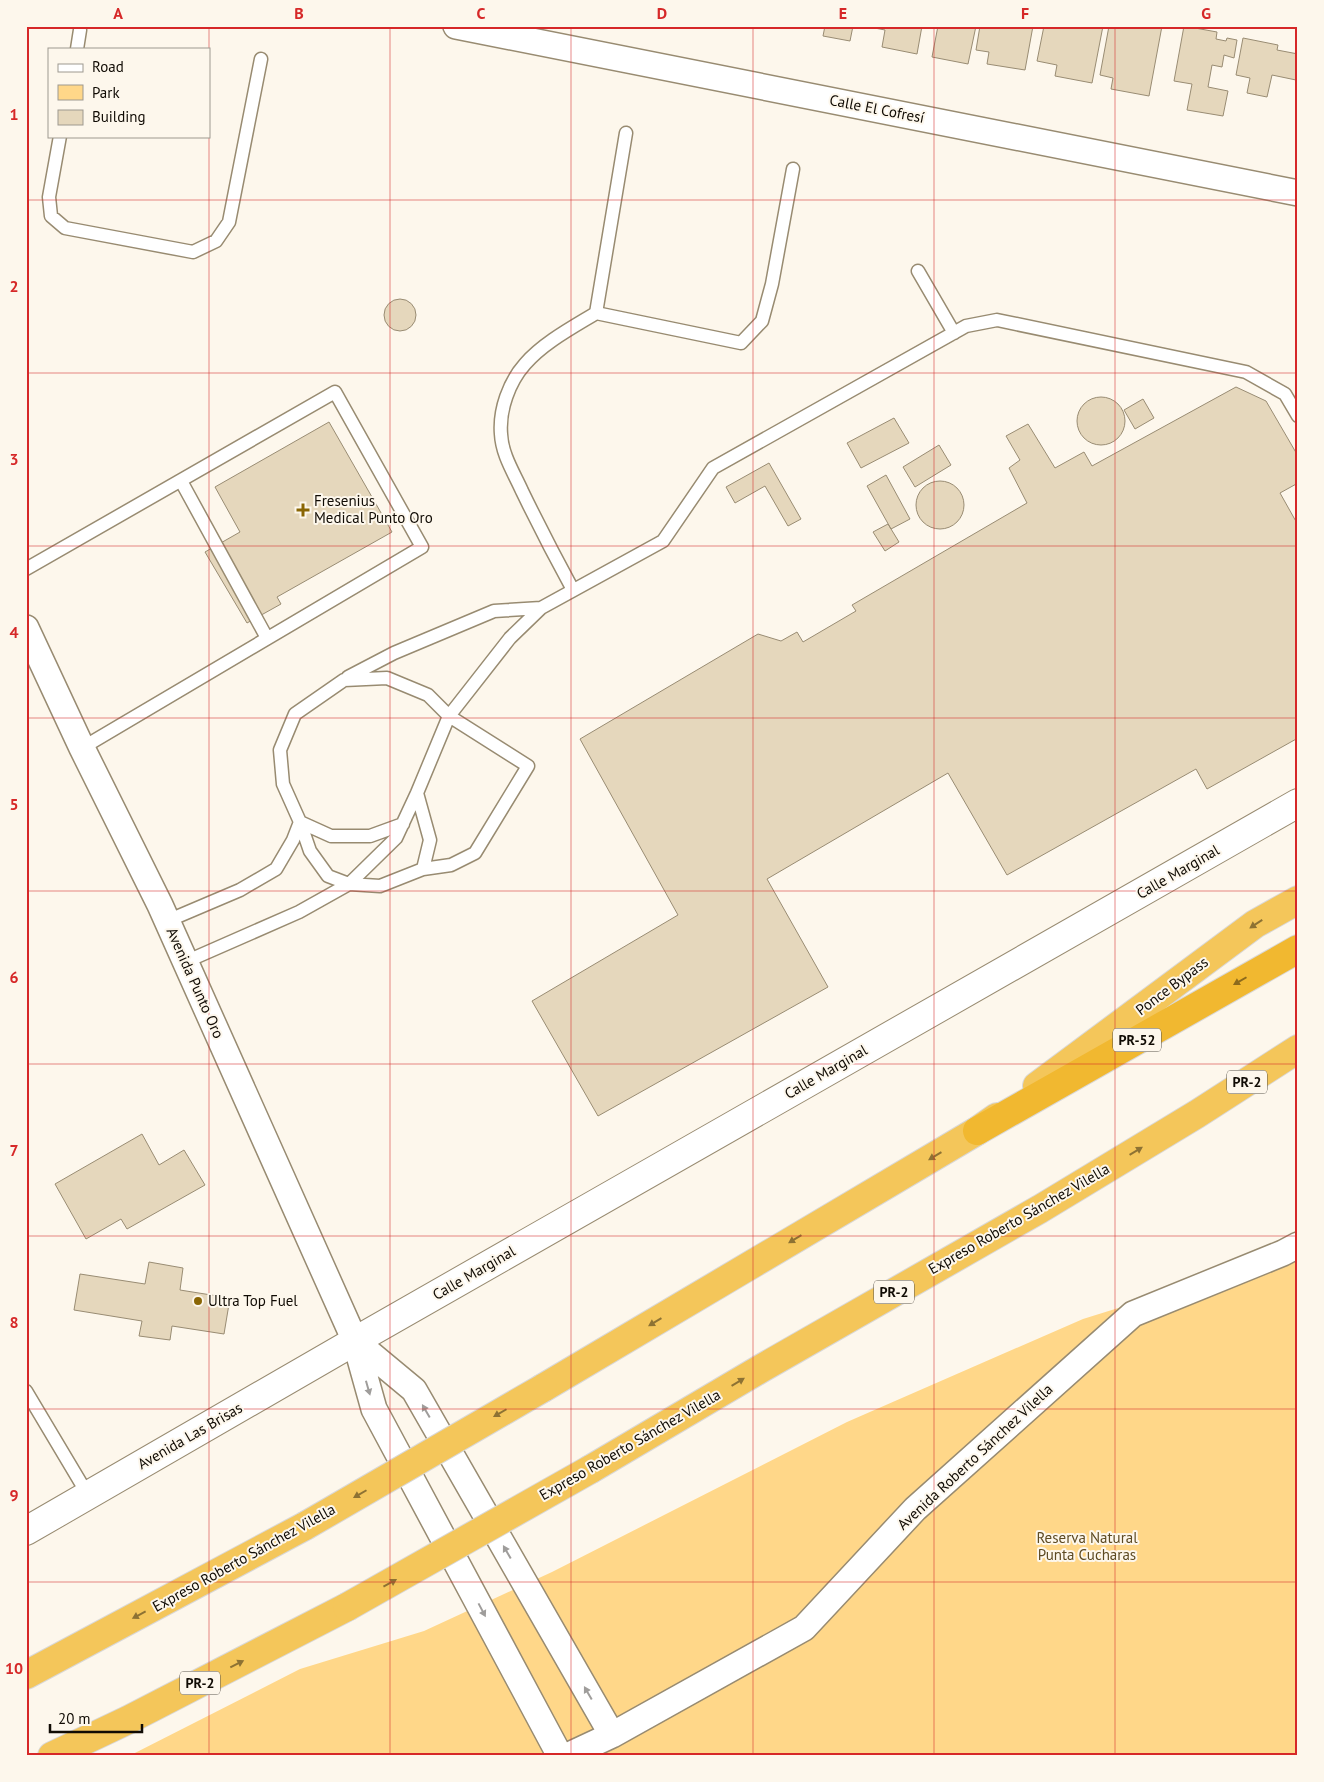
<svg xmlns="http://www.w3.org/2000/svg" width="1324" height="1782" viewBox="0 0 1324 1782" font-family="'PT Sans',sans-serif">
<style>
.green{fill:#ffd789}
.building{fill:#e5d7bc;stroke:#998c73}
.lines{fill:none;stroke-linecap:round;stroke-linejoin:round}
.service-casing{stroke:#988b71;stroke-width:15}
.minor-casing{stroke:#988b71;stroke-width:28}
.tertiary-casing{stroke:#988b71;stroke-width:30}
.trunk-casing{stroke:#d9d8d7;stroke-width:30}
.motorway-casing{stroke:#d9d8d7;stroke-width:30}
.service{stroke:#fff;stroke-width:12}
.minor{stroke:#fff;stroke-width:25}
.tertiary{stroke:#fff;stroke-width:28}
.trunk{stroke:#f4c65a;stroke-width:28}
.motorway{stroke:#f1b830;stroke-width:28}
.trunk-bridge-casing{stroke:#d9d8d7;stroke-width:30;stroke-linecap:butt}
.trunk-bridge{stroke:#f4c65a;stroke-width:28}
.oneway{fill:#8d7233}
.oneway2{fill:#8c6a1c}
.oneway3{fill:#9f9d9b}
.grid{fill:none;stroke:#d62828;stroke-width:1;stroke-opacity:0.55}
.poi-dot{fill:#8a6605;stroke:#fdf7ec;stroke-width:2}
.labels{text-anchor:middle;stroke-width:4;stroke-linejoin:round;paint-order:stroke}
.shield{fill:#fdf7ec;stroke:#57524a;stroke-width:1}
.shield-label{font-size:14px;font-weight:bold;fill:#100b04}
.street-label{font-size:15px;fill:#100b04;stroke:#fdf7ec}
.poi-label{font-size:15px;fill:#100b04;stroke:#fdf7ec;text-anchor:start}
.park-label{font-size:15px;fill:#5d4a22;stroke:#fdf7ec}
.neatline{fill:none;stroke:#d62828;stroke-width:2}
.grid-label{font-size:16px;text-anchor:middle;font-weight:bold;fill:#d62828}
</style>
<rect width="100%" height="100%" fill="#fdf7ec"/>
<path class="green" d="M 1298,1252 L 1298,1756 L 129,1756 L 300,1669 L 424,1631 L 552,1572 L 847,1422 L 1083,1319 Z"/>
<path class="building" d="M 825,26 L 853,26 L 850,41 L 823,36 Z
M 864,26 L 922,26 L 917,54 L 882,47 L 885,30 Z
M 938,26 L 976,26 L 968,64 L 932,57 Z
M 980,26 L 1033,26 L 1025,70 L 987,64 L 989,52 L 976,50 Z
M 1044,26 L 1103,26 L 1092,83 L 1055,76 L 1057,65 L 1037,61 Z
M 1109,26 L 1162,26 L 1149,96 L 1111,89 L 1113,78 L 1100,75 Z
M 1184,26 L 1217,32 L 1216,39 L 1226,41 L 1227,38 L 1237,40 L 1234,58 L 1224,55 L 1222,67 L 1212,65 L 1208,87 L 1228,91 L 1223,116 L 1187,110 L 1192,84 L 1174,81 Z
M 1243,38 L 1278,45 L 1277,50 L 1298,54 L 1296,80 L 1272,75 L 1267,97 L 1247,93 L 1250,78 L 1236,75 Z
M384 315a16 16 0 1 1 32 0a16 16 0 1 1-32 0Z
M 1236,387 L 1266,401 L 1298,456 L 1298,483 L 1280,493 L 1298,525 L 1298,738 L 1207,789 L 1196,769 L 1007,875 L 948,773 L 767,879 L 828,987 L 598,1116 L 532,1001 L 678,915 L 580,739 L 758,634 L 781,641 L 797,632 L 803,642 L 856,611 L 852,605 L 1027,503 L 1009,468 L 1020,460 L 1006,436 L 1028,424 L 1055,468 L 1084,452 L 1092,466 Z
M1077 421a24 24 0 1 1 48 0a24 24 0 1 1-48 0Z
M 1143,399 L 1154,418 L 1135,429 L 1124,410 Z
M 894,418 L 909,443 L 861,468 L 847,443 Z
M 329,422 L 392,532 L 277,597 L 281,604 L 247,623 L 205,552 L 240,532 L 215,487 Z
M 939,445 L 951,465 L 915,487 L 903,467 Z
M 769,463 L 801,519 L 788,526 L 765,486 L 735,503 L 726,487 Z
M 886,475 L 910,519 L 891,529 L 867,486 Z
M916 505a24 24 0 1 1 48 0a24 24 0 1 1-48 0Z
M 888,524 L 899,542 L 885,551 L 873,532 Z
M 142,1134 L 159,1165 L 184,1150 L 205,1185 L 127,1229 L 121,1219 L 86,1239 L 55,1184 Z
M 149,1262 L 183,1268 L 180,1290 L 230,1298 L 224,1334 L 172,1326 L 170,1340 L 139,1336 L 142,1321 L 74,1310 L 80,1274 L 145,1284 Z"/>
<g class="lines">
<g class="service-casing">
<path id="service" d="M 77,49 L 80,30
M 60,136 L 49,197 L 51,216 L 65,228 L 193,252 L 216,241 L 229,222 L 261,59
M 918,271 L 954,333
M 596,313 L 741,343 L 762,321 L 772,284 L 793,169
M 181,481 L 267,638
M 26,569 L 335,392 L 422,547 L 82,748
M 573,590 C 555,557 538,524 522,491 C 514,473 502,455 501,434 C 499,410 509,382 525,364 C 543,343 573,327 596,313 L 626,133
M 348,677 L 394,653 L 494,611 L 541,608
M 417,793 L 430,840 L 423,869
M 300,822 L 310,851 L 328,876 L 349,884 L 396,838 L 417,793 L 449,716 L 428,695 L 387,678 L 344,680 L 295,714 L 280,750 L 283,784 L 300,822 L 331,836 L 370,836 L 403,824
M 167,921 L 240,890 L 276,869 L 293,840 L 300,822
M 185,962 L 299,912 L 349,884 L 380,886 L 423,869 L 451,865 L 475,853 L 528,766 L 449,716 L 510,638 L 541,608 L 663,541 L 713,468 L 966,326 L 997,320 L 1246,372 L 1285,394 L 1298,416
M 26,1391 L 88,1495"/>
</g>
<g class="minor-casing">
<path id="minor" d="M 456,26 L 1298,193
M 26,628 L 82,748 L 160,905 L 355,1341 L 374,1409 L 560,1756
M 355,1341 L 414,1390 L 612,1735
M 567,1756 L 612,1735 L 804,1628 L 915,1509 L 1133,1314 L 1283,1253 L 1298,1245"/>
</g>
<g class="tertiary-casing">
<path id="tertiary" d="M 26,1531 L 355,1341 L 1298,803"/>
</g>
<g class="trunk-casing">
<path id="trunk" d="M 1037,1086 L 1255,924 L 1298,900
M 543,1388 L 977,1131 L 997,1117
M 591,1469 L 762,1368 L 1040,1209 L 1197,1114 L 1298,1049
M 26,1675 L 305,1526
M 52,1756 L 128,1720 L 347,1607"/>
</g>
<g class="motorway-casing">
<path id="motorway" d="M 977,1131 L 1298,949"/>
</g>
<use href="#service" class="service"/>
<use href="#minor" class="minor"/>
<use href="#tertiary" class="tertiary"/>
<use href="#trunk" class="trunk"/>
<use href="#motorway" class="motorway"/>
<g class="trunk-bridge-casing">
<path id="trunk-bridge" d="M 305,1526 L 543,1388
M 347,1607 L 591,1469"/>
</g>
<use href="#trunk-bridge" class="trunk-bridge"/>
</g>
<defs><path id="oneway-solid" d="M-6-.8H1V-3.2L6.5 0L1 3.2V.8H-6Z" transform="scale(1.25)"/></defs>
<g class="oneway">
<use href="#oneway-solid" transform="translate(1256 924) rotate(147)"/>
<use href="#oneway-solid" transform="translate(1136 1151) rotate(-31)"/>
<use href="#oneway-solid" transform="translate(935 1156) rotate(149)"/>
<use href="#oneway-solid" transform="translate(795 1239) rotate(149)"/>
<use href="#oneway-solid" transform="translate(655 1322) rotate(149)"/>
<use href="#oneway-solid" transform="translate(738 1382) rotate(-31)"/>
<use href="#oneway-solid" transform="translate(500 1413) rotate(150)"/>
<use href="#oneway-solid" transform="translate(360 1494) rotate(150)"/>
<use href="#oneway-solid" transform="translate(390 1583) rotate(-29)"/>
<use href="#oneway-solid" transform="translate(139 1615) rotate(152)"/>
<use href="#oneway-solid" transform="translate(237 1664) rotate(-27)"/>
</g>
<use class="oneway2" href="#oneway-solid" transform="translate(1240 981) rotate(150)"/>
<g class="oneway3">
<use href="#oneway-solid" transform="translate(368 1388) rotate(74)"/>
<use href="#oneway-solid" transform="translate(426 1411) rotate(-120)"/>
<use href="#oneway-solid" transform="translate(507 1552) rotate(-120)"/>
<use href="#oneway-solid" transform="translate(482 1610) rotate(62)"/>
<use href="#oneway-solid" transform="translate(588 1693) rotate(-120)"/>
</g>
<path class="grid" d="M 209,26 L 209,1756M 390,26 L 390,1756M 571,26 L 571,1756M 753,26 L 753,1756M 934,26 L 934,1756M 1115,26 L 1115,1756M 26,200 L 1298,200M 26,373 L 1298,373M 26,546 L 1298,546M 26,718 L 1298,718M 26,891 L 1298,891M 26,1064 L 1298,1064M 26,1236 L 1298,1236M 26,1409 L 1298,1409M 26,1582 L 1298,1582"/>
<g class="poi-dot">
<path d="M300.5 502.5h5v5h5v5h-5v5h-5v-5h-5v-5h5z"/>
<circle cx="198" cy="1301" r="5"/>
</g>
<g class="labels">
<g class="shield">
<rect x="1113" y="1028.5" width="48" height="23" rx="4"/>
<rect x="1227" y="1070.5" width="40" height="23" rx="4"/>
<rect x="874" y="1280.5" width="40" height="23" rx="4"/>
<rect x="180" y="1671.5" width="40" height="23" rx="4"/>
</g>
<g class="shield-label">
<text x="1137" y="1045">PR-52</text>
<text x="1247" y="1087">PR-2</text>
<text x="894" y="1297">PR-2</text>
<text x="200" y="1688">PR-2</text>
</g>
<g class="street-label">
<text transform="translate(877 109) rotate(11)" y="5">Calle El Cofresí</text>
<text transform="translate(1178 872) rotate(-30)" y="5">Calle Marginal</text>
<text transform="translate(195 983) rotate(66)" y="5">Avenida Punto Oro</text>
<text transform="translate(1172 986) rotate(-37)" y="5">Ponce Bypass</text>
<text transform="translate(826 1072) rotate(-30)" y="5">Calle Marginal</text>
<text transform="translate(1019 1219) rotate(-30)" y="5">Expreso Roberto Sánchez Vilella</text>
<text transform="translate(474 1273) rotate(-30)" y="5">Calle Marginal</text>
<text transform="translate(190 1436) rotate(-30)" y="5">Avenida Las Brisas</text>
<text transform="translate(630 1445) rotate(-30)" y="5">Expreso Roberto Sánchez Vilella</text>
<text transform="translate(975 1457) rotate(-43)" y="5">Avenida Roberto Sánchez Vilella</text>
<text transform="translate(244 1558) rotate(-29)" y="5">Expreso Roberto Sánchez Vilella</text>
</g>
<g class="poi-label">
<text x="314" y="506">Fresenius<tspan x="314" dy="17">Medical Punto Oro</tspan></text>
<text x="208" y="1306">Ultra Top Fuel</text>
</g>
<g class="park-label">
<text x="1087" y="1543">Reserva Natural<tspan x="1087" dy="17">Punta Cucharas</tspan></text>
</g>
</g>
<rect width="1324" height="1782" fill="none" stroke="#fdf7ec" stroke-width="55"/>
<rect x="48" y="48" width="162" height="90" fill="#fdf7ec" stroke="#9e998f"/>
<rect x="58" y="64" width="25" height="8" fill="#ffffff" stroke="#9e998f"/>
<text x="92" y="72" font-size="15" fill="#100b04">Road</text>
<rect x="58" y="85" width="25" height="15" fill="#ffd789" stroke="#9e998f"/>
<text x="92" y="98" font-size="15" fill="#100b04">Park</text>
<rect x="58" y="110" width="25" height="15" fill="#e5d7bc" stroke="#9e998f"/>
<text x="92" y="122" font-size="15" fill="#100b04">Building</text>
<path d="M50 1724v8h92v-8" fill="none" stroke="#100b04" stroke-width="2.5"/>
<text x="58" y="1724" font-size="15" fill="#100b04" stroke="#fdf7ec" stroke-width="4" paint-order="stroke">20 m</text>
<rect x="28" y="28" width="1268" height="1726" class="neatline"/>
<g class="grid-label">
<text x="118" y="19">A</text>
<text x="299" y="19">B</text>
<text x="481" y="19">C</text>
<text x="662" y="19">D</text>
<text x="843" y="19">E</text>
<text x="1025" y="19">F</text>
<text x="1206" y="19">G</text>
<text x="14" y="120">1</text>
<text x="14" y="292">2</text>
<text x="14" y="465">3</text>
<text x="14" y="638">4</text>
<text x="14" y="810">5</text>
<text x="14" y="983">6</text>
<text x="14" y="1156">7</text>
<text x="14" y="1328">8</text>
<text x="14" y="1501">9</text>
<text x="14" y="1674">10</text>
</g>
</svg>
